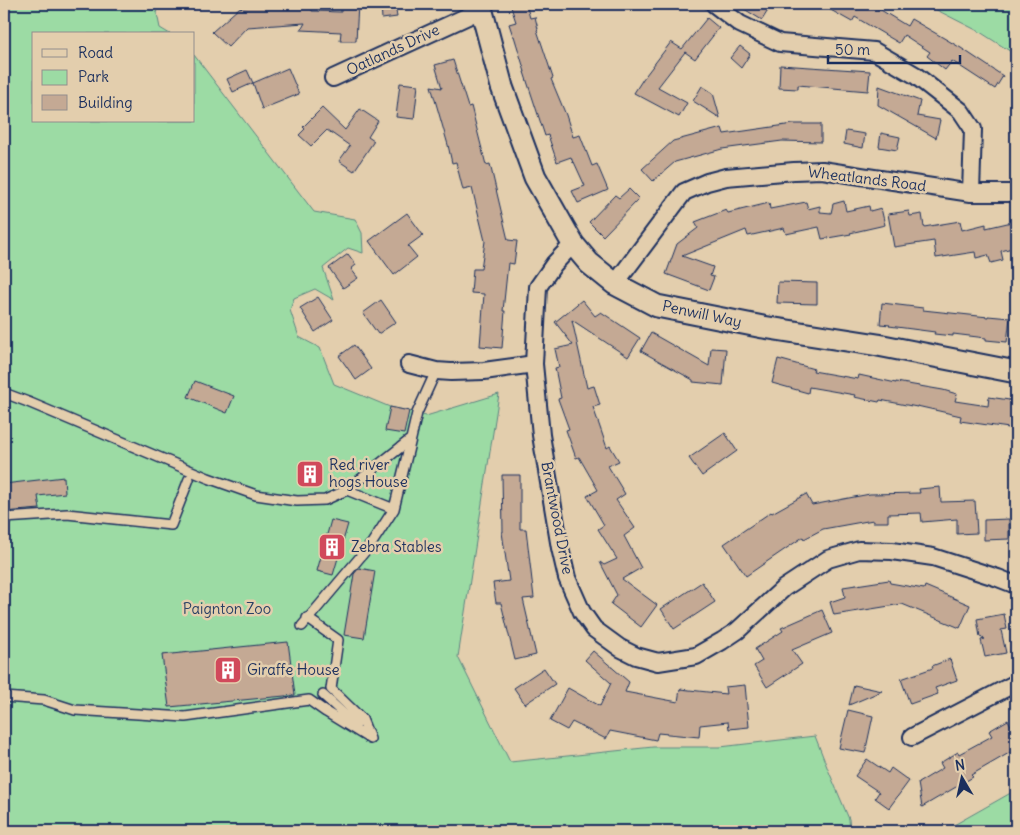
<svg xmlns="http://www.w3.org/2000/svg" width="1020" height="835" viewBox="0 0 1020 835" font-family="Delius,sans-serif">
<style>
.green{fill:#9cdba4;stroke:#5c8581}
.building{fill:#c4a994;stroke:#1b2f5e}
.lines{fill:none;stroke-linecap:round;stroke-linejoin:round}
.service-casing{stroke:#1b2f5e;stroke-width:12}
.minor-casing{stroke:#1b2f5e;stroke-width:20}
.tertiary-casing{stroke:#1b2f5e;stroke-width:25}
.service{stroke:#e3cead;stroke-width:9}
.minor{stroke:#e3cead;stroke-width:16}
.tertiary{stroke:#e3cead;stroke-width:21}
.labels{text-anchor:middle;stroke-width:5;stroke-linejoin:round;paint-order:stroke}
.street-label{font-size:15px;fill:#1b2f5e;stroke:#e3cead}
.poi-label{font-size:15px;fill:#1b2f5e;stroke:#e3cead;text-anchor:start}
.park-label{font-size:15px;fill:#284065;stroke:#e3cead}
</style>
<rect width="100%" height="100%" fill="#e3cead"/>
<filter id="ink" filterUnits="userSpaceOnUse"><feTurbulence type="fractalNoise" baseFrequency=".02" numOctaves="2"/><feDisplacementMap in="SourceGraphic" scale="10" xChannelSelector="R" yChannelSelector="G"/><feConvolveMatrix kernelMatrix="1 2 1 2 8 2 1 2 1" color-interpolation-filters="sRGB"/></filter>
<g filter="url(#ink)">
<path class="green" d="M 4,4 L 155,4 L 160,28 L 170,34 L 34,34 L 34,121 L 194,121 L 194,55 L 314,212 L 355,219 L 362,233 L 363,253 L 348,248 L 323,268 L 334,300 L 315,289 L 294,298 L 290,310 L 299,337 L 320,348 L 334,384 L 390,407 L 409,411 L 426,416 L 499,394 L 458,657 L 510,762 L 653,747 L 720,747 L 815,736 L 827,767 L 849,819 L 850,831 L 4,831 Z
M 925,4 L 1016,4 L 1016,55 L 980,32 Z
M 1016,790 L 1016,831 L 931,831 L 954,825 Z"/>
<path class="building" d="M 263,4 L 311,4 L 312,11 L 341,12 L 341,4 L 358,4 L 356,41 L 340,41 L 341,32 L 301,30 L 305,23 L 247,27 L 228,47 L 212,32 L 239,8 Z
M 381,4 L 395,4 L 397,17 L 382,19 Z
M 510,4 L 526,4 L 530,18 L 535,17 L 538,29 L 537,30 L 553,78 L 551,79 L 566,115 L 573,137 L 580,135 L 592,166 L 597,164 L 608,190 L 578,203 L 572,191 L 585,186 L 574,162 L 573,163 L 571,157 L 557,162 L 548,135 L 545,136 L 524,72 L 525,72 L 514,36 L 513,36 L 509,24 L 516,22 Z
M 736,4 L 772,4 L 762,20 Z
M 820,4 L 871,4 L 907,26 L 911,19 L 961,48 L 1003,76 L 995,89 L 952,61 L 945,70 L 927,56 L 930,52 L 904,35 L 899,43 L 855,17 L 852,22 Z
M 707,18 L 719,28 L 695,59 L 685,52 L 658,87 L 687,103 L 679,117 L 634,93 L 643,79 L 671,42 L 682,49 Z
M 740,46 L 750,54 L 741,68 L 730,58 Z
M 453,60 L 468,107 L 471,106 L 486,165 L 490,164 L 508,240 L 517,241 L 514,264 L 508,263 L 503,311 L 505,311 L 502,348 L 480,346 L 484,294 L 471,293 L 473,269 L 481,269 L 485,241 L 472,188 L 463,190 L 456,162 L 452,163 L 448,145 L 431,86 L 442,88 L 435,65 Z
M 780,65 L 870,71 L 868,91 L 798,85 L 798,89 L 779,88 Z
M 288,68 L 299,94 L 262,109 L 253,83 Z
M 247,70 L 253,83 L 233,92 L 227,79 Z
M 400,83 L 418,85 L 414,119 L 396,117 Z
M 702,86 L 713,93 L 720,118 L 693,101 Z
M 879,86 L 920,101 L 917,116 L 940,120 L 936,138 L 878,105 Z
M 322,108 L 345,130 L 360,109 L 378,121 L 368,137 L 374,141 L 354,171 L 339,161 L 350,146 L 327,130 L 311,146 L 299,135 L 305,129 L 303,127 Z
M 793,124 L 821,124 L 821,142 L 782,141 L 722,149 L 675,162 L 653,181 L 642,169 L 673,141 L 722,128 L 724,134 Z
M 846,131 L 865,134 L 863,148 L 844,144 Z
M 881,133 L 900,137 L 897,150 L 879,147 Z
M 629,189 L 639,199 L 603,236 L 589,222 L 615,195 L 619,198 Z
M 844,201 L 846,211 L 869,206 L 870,211 L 881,208 L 885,225 L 850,233 L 851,234 L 822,239 L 819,227 L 786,234 L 784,228 L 748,236 L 746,230 L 682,256 L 713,267 L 710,276 L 714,277 L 709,290 L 666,274 L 677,244 L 698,228 L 695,222 L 726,210 L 728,213 L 769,203 L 770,209 L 806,202 L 808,209 L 820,206 L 820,212 L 831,213 L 833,204 Z
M 909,211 L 910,216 L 922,214 L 924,227 L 960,221 L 962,230 L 986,224 L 986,228 L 1016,221 L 1016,247 L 1001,251 L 1003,260 L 991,263 L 988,255 L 976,258 L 975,252 L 936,258 L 934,241 L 894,247 L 888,214 Z
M 407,213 L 423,235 L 408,246 L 417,257 L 394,275 L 369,241 Z
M 348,254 L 356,265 L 351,269 L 358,278 L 343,288 L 329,268 Z
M 778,282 L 817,283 L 817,304 L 777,303 Z
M 318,297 L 333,320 L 315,332 L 300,308 Z
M 381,300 L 396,322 L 378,334 L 363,313 Z
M 582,300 L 595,316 L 601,312 L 640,338 L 628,357 L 572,320 L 587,388 L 594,386 L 600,405 L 593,407 L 607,448 L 610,446 L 619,461 L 608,466 L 625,494 L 616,500 L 635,528 L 624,536 L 641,568 L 622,579 L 657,605 L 641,627 L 611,604 L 617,595 L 600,562 L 604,565 L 617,559 L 598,529 L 604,525 L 587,496 L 598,490 L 579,457 L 576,458 L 566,430 L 569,429 L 558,399 L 561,398 L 555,368 L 559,367 L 555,349 L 573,345 L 555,322 Z
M 882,303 L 923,308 L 923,310 L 988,317 L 988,316 L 1010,318 L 1007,342 L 986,340 L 986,338 L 953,334 L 953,336 L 934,334 L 935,332 L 889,326 L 890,325 L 880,324 Z
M 651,333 L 709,366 L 711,348 L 726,349 L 723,385 L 693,382 L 693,380 L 641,351 Z
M 354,345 L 371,369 L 356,380 L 339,356 Z
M 778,359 L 814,369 L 813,371 L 858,379 L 859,375 L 896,383 L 896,382 L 943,390 L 957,394 L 955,401 L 988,406 L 989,397 L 1016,401 L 1016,429 L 960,421 L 961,416 L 917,406 L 917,407 L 880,400 L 879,402 L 854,397 L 855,395 L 809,387 L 808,393 L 772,383 Z
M 195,381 L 234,396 L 227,413 L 188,397 Z
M 390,407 L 409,411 L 404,434 L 385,431 Z
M 725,433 L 737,451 L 702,476 L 689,458 Z
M 502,475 L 520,475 L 520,529 L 526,529 L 534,598 L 523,599 L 536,655 L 515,660 L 501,603 L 496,603 L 493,583 L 509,581 L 502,532 L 503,532 Z
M 64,477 L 65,493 L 38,496 L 40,509 L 4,512 L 4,484 Z
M 940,487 L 941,502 L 975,501 L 977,533 L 957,534 L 957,519 L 922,522 L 921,513 L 888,514 L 888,522 L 873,522 L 873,520 L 823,529 L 804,539 L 803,537 L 746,576 L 724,544 L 771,512 L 772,513 L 806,494 L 812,505 L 870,494 L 920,493 L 919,489 Z
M 1009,519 L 1009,539 L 984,540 L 984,520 Z
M 331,520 L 348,524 L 333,575 L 317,571 Z
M 359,568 L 375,571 L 364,638 L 344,635 L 354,574 Z
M 889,580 L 890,583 L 924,589 L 925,586 L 970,605 L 960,628 L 902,604 L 834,615 L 830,602 L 845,597 L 843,587 Z
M 702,582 L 715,602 L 674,629 L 661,609 Z
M 822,610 L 832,633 L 792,650 L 802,664 L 767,687 L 754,666 L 762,661 L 755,649 L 783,631 L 781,628 Z
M 1004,614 L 1007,629 L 1001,630 L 1006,653 L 985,657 L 981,640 L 985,639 L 980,637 L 977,619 Z
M 288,642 L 295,695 L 169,707 L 162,655 Z
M 593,651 L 629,682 L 625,692 L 678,702 L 680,689 L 726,694 L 725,687 L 745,685 L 749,727 L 729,729 L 728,722 L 700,725 L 699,737 L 658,733 L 656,740 L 610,731 L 606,739 L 572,722 L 567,730 L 550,721 L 568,688 L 600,706 L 611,683 L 585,660 Z
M 950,659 L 957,680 L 935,688 L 938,694 L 910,704 L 901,679 L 933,668 L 932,666 Z
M 544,668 L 555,684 L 525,704 L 514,688 Z
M 854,685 L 882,691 L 849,705 Z
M 848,710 L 873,716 L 865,753 L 839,748 Z
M 1008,720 L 1016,735 L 1016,749 L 971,775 L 973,777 L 922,807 L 918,783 L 943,768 L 940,763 L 958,752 L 959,754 L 992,736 L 989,731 Z
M 867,759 L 888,773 L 891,768 L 909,781 L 889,808 L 875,798 L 879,792 L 855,776 Z"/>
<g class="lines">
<g class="service-casing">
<path id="service" d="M 4,393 L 28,402 L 208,478 L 256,495 L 297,501 L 325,500 L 347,490 L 394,509
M 411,439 L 417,413 L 436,371
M 4,518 L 67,514 L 171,525 L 189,479
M 302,626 L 372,543 L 394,509 L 411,439 L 347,490
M 323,695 L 356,725
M 4,697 L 44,700 L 75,710 L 185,717 L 309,700 L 326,712 L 370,739 L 362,719 L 331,689 L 338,640 L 307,618"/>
</g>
<g class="minor-casing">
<path id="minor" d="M 714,4 L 740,24 L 780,43 L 874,51 L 915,75 L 961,111 L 973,129 L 971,193
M 333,78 L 481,10
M 573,244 L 554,264 L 538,287 L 534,364 L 541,435 L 560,548 L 567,578 L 582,612 L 594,629 L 620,648 L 636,656 L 658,662 L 696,656 L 722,641 L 737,631 L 784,588 L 828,559 L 859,550 L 892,551 L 933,557 L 998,578 L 1016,585
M 615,284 L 684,192 L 707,182 L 726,177 L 794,171 L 822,170 L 971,193 L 1016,193
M 409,364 L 436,371 L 451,372 L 484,371 L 534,364
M 912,737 L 1016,683"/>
</g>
<g class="tertiary-casing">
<path id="tertiary" d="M 480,4 L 502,87 L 535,177 L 573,244 L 589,263 L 615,284 L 657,306 L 763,327 L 878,345 L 1016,372"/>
</g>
<use href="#service" class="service"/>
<use href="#minor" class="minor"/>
<use href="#tertiary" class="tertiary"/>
</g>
</g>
<defs>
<g id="building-square" transform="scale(1.4375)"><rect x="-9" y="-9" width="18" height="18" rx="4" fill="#d1495b" stroke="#e3cead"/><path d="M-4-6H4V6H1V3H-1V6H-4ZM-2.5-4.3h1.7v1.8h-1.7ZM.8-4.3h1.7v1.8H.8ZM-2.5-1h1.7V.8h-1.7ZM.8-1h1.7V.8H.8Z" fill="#fff"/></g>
</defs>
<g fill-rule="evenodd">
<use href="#building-square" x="310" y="474"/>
<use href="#building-square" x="332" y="547"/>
<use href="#building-square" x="228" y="670"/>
</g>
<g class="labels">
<g class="street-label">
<text transform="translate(393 50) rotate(-25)" y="5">Oatlands Drive</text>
<text transform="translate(867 179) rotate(7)" y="5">Wheatlands Road</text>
<text transform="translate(702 314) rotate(12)" y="5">Penwill Way</text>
<text transform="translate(557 518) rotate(79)" y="5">Brantwood Drive</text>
</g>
<g class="poi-label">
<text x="329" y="470">Red river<tspan x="329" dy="17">hogs House</tspan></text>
<text x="351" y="552">Zebra Stables</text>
<text x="247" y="675">Giraffe House</text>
</g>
<g class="park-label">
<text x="227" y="614">Paignton Zoo</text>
</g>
</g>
<rect width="1020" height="835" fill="none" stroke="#e3cead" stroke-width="20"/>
<rect x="10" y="10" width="1000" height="815" fill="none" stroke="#1b2f5e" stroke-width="2" filter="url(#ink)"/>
<rect x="32" y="32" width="162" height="90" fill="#e3cead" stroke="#938e8d"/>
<rect x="42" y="49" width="25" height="8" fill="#e3cead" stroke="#938e8d"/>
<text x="78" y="58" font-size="15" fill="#1b2f5e">Road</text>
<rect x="42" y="70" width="25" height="15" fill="#9cdba4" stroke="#938e8d"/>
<text x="78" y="82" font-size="15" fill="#1b2f5e">Park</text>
<rect x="42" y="95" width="25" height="15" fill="#c4a994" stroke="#938e8d"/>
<text x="78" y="108" font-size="15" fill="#1b2f5e">Building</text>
<g transform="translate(962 778) rotate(351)" stroke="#e3cead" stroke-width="4" paint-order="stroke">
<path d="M0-4L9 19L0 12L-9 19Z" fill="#1b2f5e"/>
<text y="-8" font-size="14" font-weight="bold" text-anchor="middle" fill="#1b2f5e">N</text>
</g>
<path d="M828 55v8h132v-8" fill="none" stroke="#1b2f5e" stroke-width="2.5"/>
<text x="835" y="55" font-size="15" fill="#1b2f5e" stroke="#e3cead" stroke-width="4" paint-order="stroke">50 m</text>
</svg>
